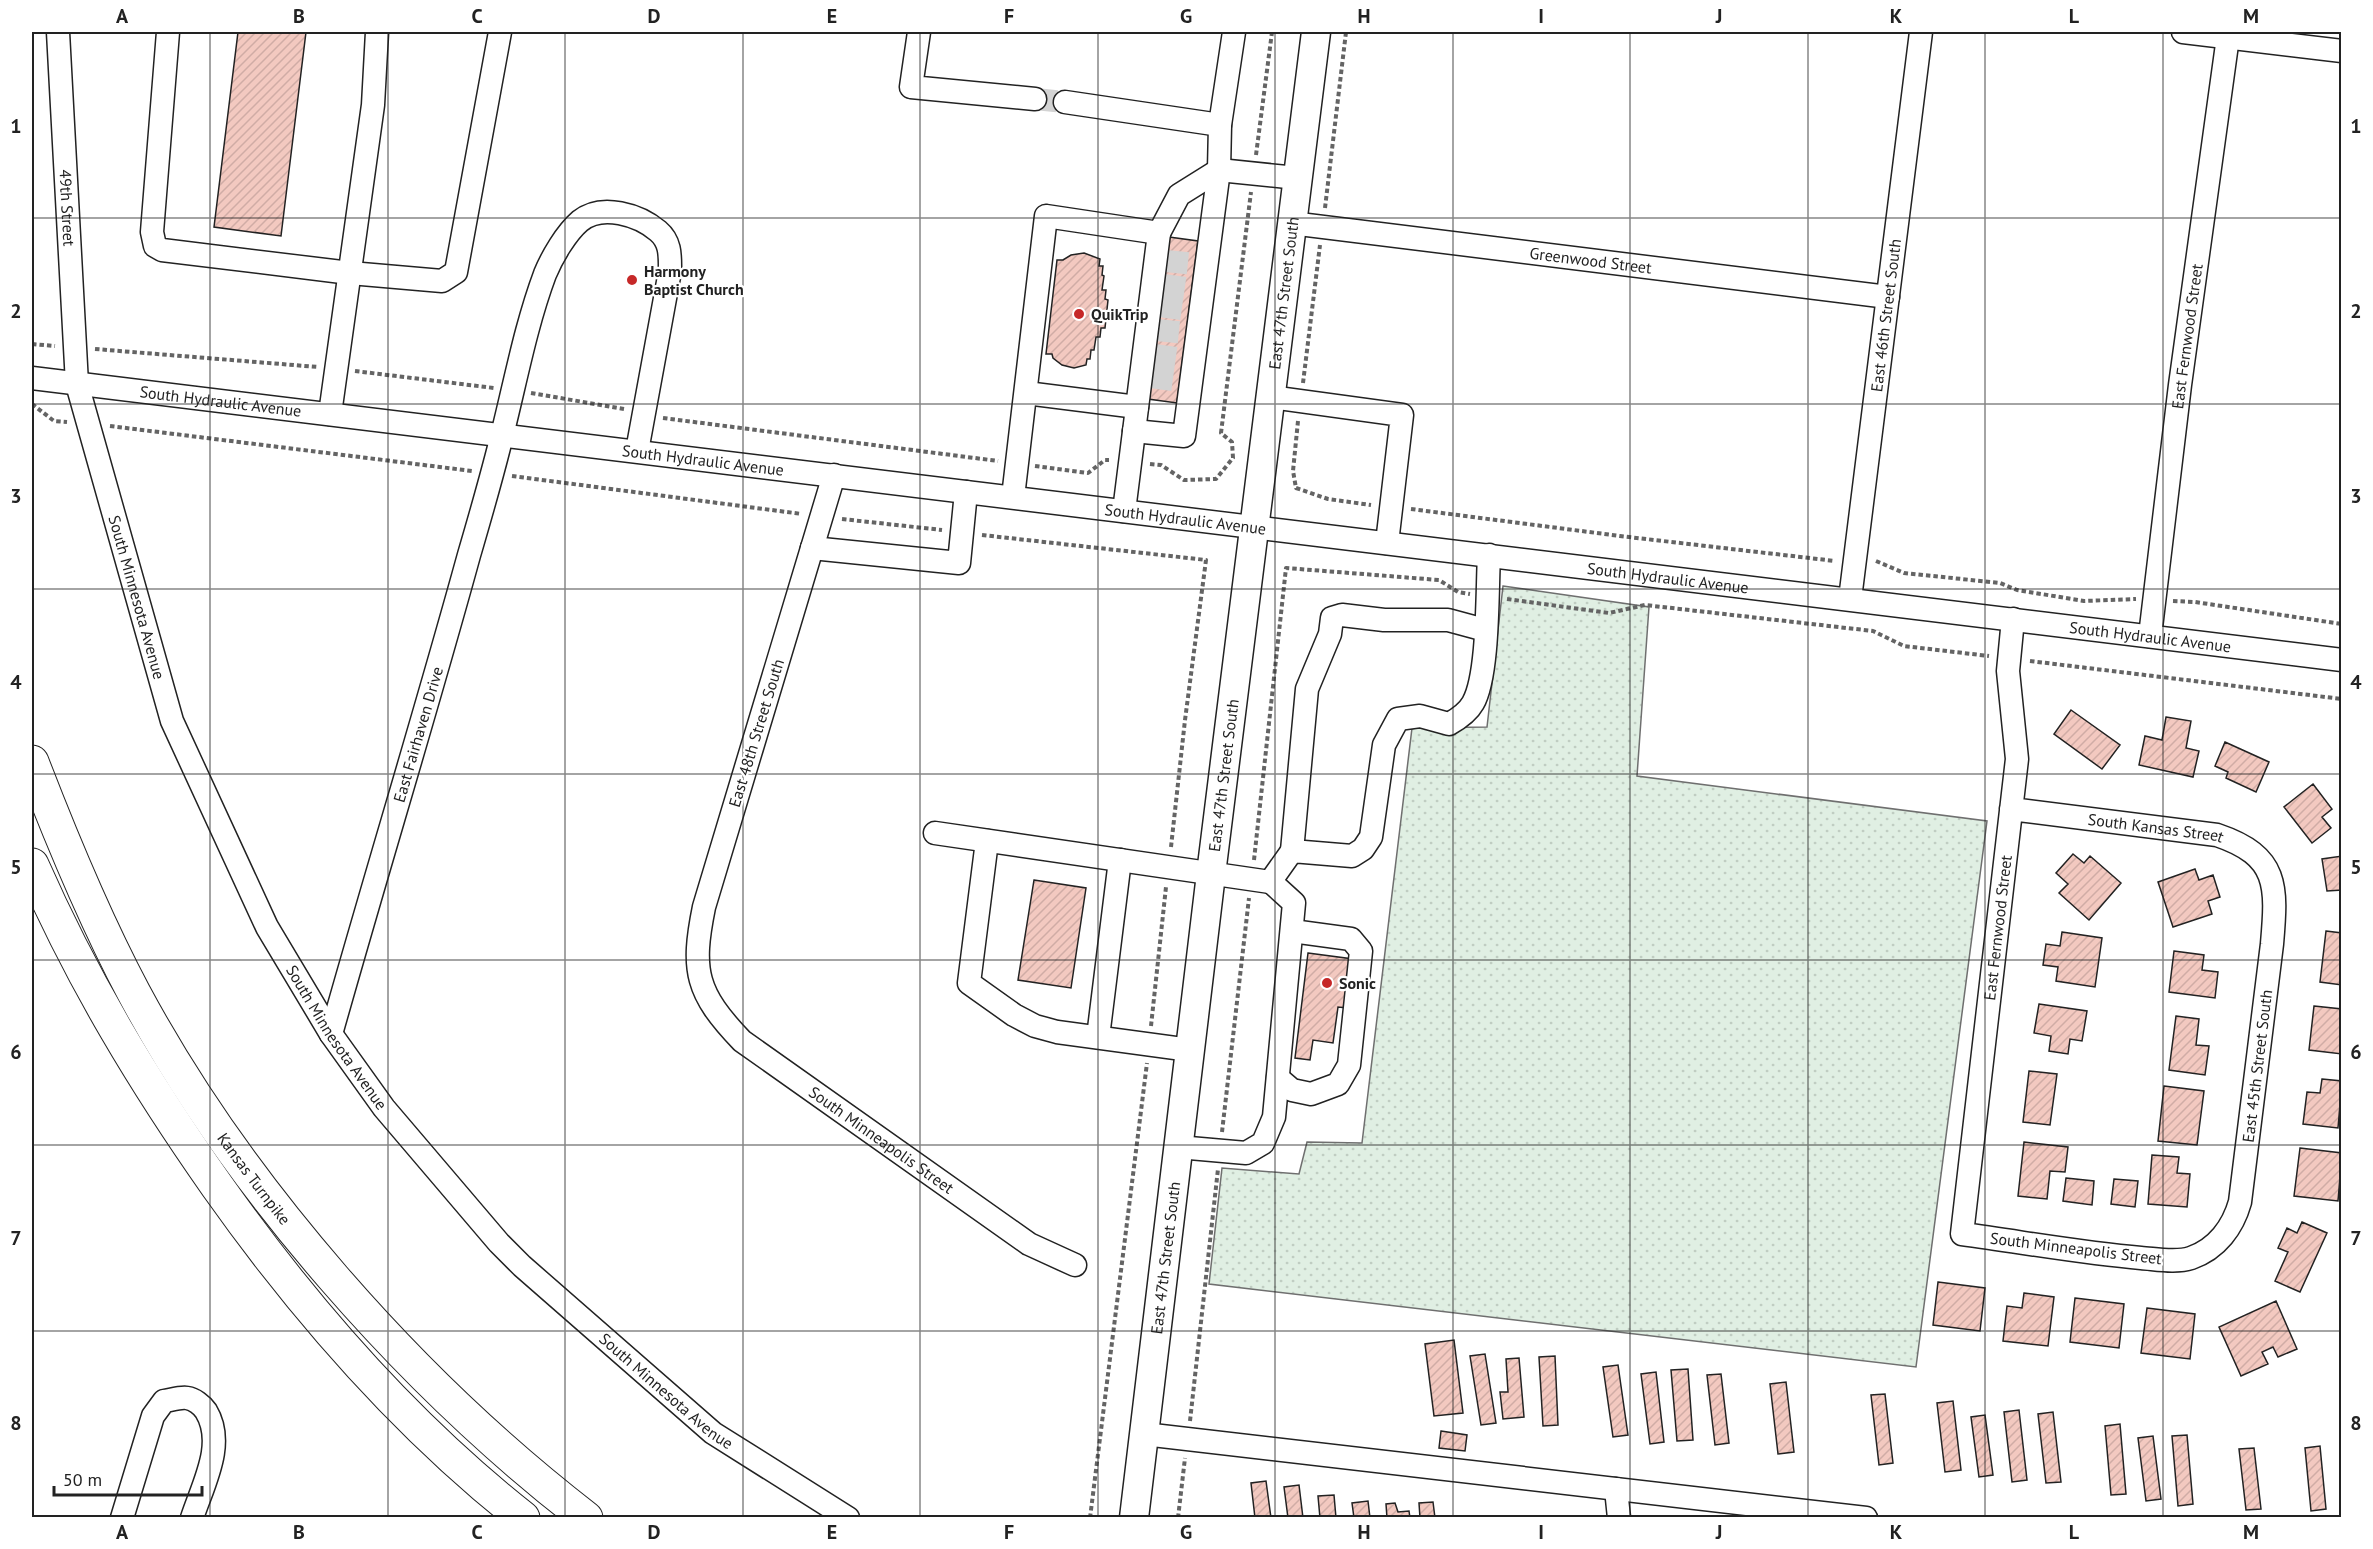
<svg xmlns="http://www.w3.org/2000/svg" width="2373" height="1549" viewBox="0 0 2373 1549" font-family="'PT Sans',sans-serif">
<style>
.grass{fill:url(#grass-dots);stroke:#6f6f6f;stroke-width:1.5}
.building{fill:url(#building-hatch);stroke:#222;stroke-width:1.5}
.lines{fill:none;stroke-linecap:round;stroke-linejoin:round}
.minor-tunnel{stroke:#d3d3d3;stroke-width:22;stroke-dasharray:22 11;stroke-linecap:butt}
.minor-casing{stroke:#222;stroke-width:25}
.major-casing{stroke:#222;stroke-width:31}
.highway-casing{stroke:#222;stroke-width:35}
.path{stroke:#646464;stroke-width:4;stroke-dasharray:4.5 3;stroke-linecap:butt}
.minor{stroke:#fff;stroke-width:22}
.major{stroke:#fff;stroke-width:28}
.highway{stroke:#fff;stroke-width:33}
.grid{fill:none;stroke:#222;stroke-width:1.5;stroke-opacity:0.55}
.poi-dot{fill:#c62828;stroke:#fff;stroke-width:2}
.labels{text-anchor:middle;stroke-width:4.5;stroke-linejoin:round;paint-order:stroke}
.street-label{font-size:16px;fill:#222;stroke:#fff}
.poi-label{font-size:16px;font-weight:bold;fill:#222;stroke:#fff;text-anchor:start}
.neatline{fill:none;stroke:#222;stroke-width:2}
.grid-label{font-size:20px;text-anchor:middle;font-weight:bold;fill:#222}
</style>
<defs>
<pattern id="grass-dots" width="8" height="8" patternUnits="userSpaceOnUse" patternTransform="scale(1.5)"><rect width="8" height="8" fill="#e0efe3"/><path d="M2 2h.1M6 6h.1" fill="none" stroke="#c0cdc2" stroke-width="1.8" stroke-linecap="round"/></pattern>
<pattern id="building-hatch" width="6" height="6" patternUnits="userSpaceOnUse" patternTransform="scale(1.5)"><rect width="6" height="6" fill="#f3c9c0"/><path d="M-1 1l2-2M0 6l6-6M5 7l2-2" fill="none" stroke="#d0aca5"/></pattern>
</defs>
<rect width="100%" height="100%" fill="#fff"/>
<path class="grass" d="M 1503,586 L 1649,607 L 1637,776 L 1987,821 L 1916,1367 L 1209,1284 L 1222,1168 L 1299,1174 L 1307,1142 L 1362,1143 L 1412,728 L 1487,727 Z"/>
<path class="building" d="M 238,32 L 306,32 L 281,236 L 214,227 Z
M 1169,237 L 1198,241 L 1177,403 L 1148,399 Z
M 1084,253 L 1100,259 L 1099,266 L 1103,266 L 1102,275 L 1104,276 L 1102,290 L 1106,290 L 1105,299 L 1108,300 L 1105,328 L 1101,328 L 1100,337 L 1096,337 L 1094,350 L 1091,350 L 1090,359 L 1087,359 L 1086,365 L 1074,368 L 1062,365 L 1053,358 L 1052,354 L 1046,354 L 1057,260 L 1063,260 L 1071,255 Z
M 2071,710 L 2120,745 L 2102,769 L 2054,734 Z
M 2166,717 L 2191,721 L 2186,748 L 2199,751 L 2193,777 L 2139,765 L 2145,736 L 2162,740 Z
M 2225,742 L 2269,762 L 2256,792 L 2226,778 L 2228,772 L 2215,766 Z
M 2313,784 L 2332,809 L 2322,817 L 2331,828 L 2312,843 L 2284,807 Z
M 2073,854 L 2084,863 L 2090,856 L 2121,883 L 2089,920 L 2059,893 L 2068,884 L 2056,873 Z
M 2342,856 L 2342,890 L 2327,891 L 2322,859 Z
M 2195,869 L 2199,880 L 2213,875 L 2220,897 L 2208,901 L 2212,914 L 2173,927 L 2158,882 Z
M 1034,880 L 1086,888 L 1071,988 L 1018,980 Z
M 2326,931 L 2342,933 L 2342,985 L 2320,982 Z
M 2062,932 L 2102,938 L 2095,987 L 2056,981 L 2058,967 L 2043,965 L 2046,944 L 2060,946 Z
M 2174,951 L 2204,955 L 2202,970 L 2218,972 L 2215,998 L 2169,992 Z
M 1308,953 L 1353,959 L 1347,1008 L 1338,1007 L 1333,1043 L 1313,1040 L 1310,1060 L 1295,1058 Z
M 2039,1004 L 2087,1011 L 2082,1041 L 2070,1039 L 2068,1054 L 2049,1051 L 2051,1036 L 2034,1033 Z
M 2314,1006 L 2342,1009 L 2342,1054 L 2309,1050 Z
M 2176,1016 L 2199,1019 L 2196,1045 L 2209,1046 L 2205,1075 L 2169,1070 Z
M 2029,1071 L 2057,1074 L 2050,1125 L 2023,1122 Z
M 2322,1079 L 2342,1081 L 2338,1128 L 2303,1124 L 2307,1092 L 2320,1093 Z
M 2164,1086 L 2204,1091 L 2197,1145 L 2158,1141 Z
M 2024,1142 L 2068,1147 L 2065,1172 L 2050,1171 L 2047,1199 L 2018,1196 Z
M 2300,1148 L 2342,1153 L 2338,1201 L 2294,1196 Z
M 2152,1155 L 2179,1157 L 2177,1173 L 2190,1174 L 2187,1207 L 2148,1204 Z
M 2066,1178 L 2094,1181 L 2092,1205 L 2063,1201 Z
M 2114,1179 L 2138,1181 L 2135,1207 L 2111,1204 Z
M 2302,1222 L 2327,1233 L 2300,1292 L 2275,1281 L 2288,1252 L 2278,1248 L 2287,1228 L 2297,1233 Z
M 1938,1282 L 1985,1288 L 1980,1331 L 1933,1325 Z
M 2024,1293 L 2054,1297 L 2048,1346 L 2003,1341 L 2007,1306 L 2022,1308 Z
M 2075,1298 L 2124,1304 L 2119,1348 L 2070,1342 Z
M 2276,1301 L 2297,1349 L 2278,1357 L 2273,1347 L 2262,1352 L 2268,1364 L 2241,1376 L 2219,1327 Z
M 2147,1308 L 2195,1314 L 2190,1359 L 2141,1353 Z
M 1454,1340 L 1463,1413 L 1434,1416 L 1425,1344 Z
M 1485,1354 L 1496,1423 L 1481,1425 L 1470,1356 Z
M 1555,1356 L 1558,1425 L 1543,1426 L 1539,1357 Z
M 1519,1358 L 1524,1417 L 1503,1419 L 1500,1392 L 1508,1392 L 1506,1359 Z
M 1618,1365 L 1628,1435 L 1613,1437 L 1603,1367 Z
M 1688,1369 L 1693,1440 L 1677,1441 L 1671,1370 Z
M 1656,1372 L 1664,1442 L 1650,1444 L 1641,1374 Z
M 1721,1374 L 1729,1443 L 1715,1445 L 1707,1375 Z
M 1786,1382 L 1794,1452 L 1778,1454 L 1770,1384 Z
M 1885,1394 L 1893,1463 L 1879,1465 L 1871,1395 Z
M 1953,1401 L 1961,1470 L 1945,1472 L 1937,1403 Z
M 2019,1410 L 2027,1480 L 2012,1482 L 2004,1412 Z
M 2053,1412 L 2061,1482 L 2046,1483 L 2038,1414 Z
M 1985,1415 L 1993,1475 L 1979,1477 L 1971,1417 Z
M 2120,1424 L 2126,1494 L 2111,1495 L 2105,1426 Z
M 1441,1431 L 1467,1435 L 1465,1451 L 1439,1448 Z
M 2187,1435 L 2193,1504 L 2178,1506 L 2172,1436 Z
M 2153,1436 L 2161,1499 L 2146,1501 L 2138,1438 Z
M 2320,1446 L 2326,1509 L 2311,1511 L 2305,1448 Z
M 2254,1448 L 2261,1509 L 2246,1510 L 2239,1449 Z
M 1266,1481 L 1271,1518 L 1255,1518 L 1251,1483 Z
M 1299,1485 L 1303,1518 L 1288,1518 L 1284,1487 Z
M 1334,1495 L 1336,1518 L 1320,1518 L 1318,1496 Z
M 1368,1501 L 1370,1518 L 1354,1518 L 1352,1503 Z
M 1433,1502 L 1435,1518 L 1420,1518 L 1419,1503 Z
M 1395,1503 L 1398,1512 L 1409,1511 L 1410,1518 L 1387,1518 L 1386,1504 Z"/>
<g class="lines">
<path class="minor-tunnel" d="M 1035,99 L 1065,102
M 1166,261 L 1195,264
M 1163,285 L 1192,289
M 1160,306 L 1189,310
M 1157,330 L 1186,333
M 1154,355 L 1183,359
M 1151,377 L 1180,381"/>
<g class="minor-casing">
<g id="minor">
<path id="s1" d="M 58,32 L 77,384 L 172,721 L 267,927 L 331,1034 L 384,1108 L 499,1243 L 522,1266 L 713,1433 L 848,1518"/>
<path d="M 168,32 L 152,232 L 155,246 L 162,250 L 350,273 L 442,281 L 456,272 L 500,32"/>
<path d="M 919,32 L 911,87 L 1035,99"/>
<path d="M 2183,32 L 2342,51"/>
<path d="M 1065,102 L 1220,125"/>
<path id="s2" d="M 1291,223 L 1888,297"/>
<path d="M 1159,233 L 1179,195 L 1219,170 L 1297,178"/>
<path id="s3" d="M 32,378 L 2342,660"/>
<path d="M 1026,393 L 1137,407"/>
<path d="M 1270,397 L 1402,415 L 1387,543"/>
<path d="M 330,414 L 373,105 L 377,32"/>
<path d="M 1134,431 L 1184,436 L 1219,170 L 1220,125 L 1234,32"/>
<path id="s4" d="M 834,475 L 704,907 C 691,971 696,993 742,1041 L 1029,1244 L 1075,1265"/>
<path d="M 1013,497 L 1046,216 L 1159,233 L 1124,511"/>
<path d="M 812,548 L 959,563 L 966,492"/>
<path id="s5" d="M 1850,599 L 1921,32"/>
<path id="s6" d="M 2150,636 L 2180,385 L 2228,37"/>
<path id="s7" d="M 2011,809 L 2217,835 C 2279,856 2277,886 2272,944 L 2240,1202 C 2233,1227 2217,1249 2191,1258 C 2176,1263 2156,1259 2141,1258 C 2081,1253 2022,1242 1962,1234 L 2017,759 L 2008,671 L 2013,619"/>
<path d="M 935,833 L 1270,882 L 1292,851 L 1352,856 L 1363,849 L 1371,837 L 1384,745 L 1398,719 L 1420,716 L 1449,724 C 1458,719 1468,712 1473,703 C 1489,675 1487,590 1489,555"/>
<path d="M 987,841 L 969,983 L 1014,1015 L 1035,1026 L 1057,1032 L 1190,1050"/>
<path d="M 1292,851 L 1307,689 L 1330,634 L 1332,618 L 1342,615 L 1384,620 L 1448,620 L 1485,630"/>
<path id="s8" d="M 331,1034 C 376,874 425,715 469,555 C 481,514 493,473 503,431 C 516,379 526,325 545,274 C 552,257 566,233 580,221 C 602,203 639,215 658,231 C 671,242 670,256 670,271 L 637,451"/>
<path d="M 1098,1037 L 1120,860"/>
<path d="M 1278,1078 L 1292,1090 L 1311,1094 L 1338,1084 L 1349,1065 L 1361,951 L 1351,939 L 1292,931"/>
<path d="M 1178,1147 L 1246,1153 L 1263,1143 L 1274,1117 L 1294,903 L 1271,882"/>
<path d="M 1144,1434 L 1866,1518"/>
<path d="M 1616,1489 L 1619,1518"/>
<path d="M 122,1518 L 153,1416 L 164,1401 C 171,1400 180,1397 187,1398 C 194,1399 202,1405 206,1411 C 226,1444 203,1484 192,1518"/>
</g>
</g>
<g class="major-casing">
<g id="major">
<path id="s9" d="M 1134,1518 L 1211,874 L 1316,32"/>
</g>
</g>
<g class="highway-casing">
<g id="highway">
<path id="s10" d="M 32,762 C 62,840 94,918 134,993 C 238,1187 411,1383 586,1518"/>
<path d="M 32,865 C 83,981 144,1082 217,1186 C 304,1309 404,1424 523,1518"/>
</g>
</g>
<path class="path" d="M 1256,155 L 1272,32
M 1325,208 L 1346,32
M 32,344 L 55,346
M 95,349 L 318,367
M 355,371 L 494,388
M 1303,383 L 1320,245
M 531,393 L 624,409
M 32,404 L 54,421 L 67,422
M 663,418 L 998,461
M 1298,421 L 1293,471 L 1296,488 L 1328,499 L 1371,505
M 110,426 L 472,471
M 1150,464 L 1161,465 L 1184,480 L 1216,479 L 1233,458 L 1232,442 L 1221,433 L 1251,192
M 1035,466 L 1088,473 L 1105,460 L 1109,460
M 512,476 L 802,514
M 1411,509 L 1620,536 L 1835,561
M 842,519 L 942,530
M 982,535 L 1206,560 L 1185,720 L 1171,847
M 1876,561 L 1904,573 L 2000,583 L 2017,590 L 2084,601 L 2136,599
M 1507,599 L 1609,613 L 1645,605 L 1873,631 L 1904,646 L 1989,656
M 2173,601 L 2195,602 L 2342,624
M 2030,661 L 2342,699
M 1254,860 L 1286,568 L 1439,580 L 1458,592 L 1470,594
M 1151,1026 L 1166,887
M 1222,1132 L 1249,898
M 1190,1421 L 1218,1169
M 1090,1518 L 1147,1063
M 1178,1518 L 1185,1458"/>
<use href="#minor" class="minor"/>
<use href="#major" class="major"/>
<use href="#highway" class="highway"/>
</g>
<path class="grid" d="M 210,32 L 210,1518M 388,32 L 388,1518M 565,32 L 565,1518M 743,32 L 743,1518M 920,32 L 920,1518M 1098,32 L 1098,1518M 1275,32 L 1275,1518M 1453,32 L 1453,1518M 1630,32 L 1630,1518M 1808,32 L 1808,1518M 1985,32 L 1985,1518M 2163,32 L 2163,1518M 32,218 L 2342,218M 32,404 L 2342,404M 32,589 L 2342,589M 32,774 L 2342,774M 32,960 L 2342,960M 32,1145 L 2342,1145M 32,1331 L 2342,1331"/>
<g class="poi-dot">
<circle cx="632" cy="280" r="6"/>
<circle cx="1079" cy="314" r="6"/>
<circle cx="1327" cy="983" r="6"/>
</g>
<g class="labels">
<g class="street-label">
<text dy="6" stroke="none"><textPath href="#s1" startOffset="176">49th Street</textPath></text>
<text dy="6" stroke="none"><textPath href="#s2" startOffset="302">Greenwood Street</textPath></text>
<text dy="6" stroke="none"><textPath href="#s9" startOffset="1234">East 47th Street South</textPath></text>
<text dy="6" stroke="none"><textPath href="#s5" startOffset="286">East 46th Street South</textPath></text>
<text dy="6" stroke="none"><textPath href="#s6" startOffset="302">East Fernwood Street</textPath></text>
<text dy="6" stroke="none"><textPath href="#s3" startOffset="190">South Hydraulic Avenue</textPath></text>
<text dy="6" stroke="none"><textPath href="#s3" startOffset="676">South Hydraulic Avenue</textPath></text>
<text dy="6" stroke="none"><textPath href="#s3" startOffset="1162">South Hydraulic Avenue</textPath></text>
<text dy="6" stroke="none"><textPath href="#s3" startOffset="1648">South Hydraulic Avenue</textPath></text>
<text dy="6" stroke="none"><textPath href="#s1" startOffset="574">South Minnesota Avenue</textPath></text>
<text dy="6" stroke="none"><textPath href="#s3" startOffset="2134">South Hydraulic Avenue</textPath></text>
<text transform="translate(756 733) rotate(-73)" y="6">East 48th Street South</text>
<text dy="6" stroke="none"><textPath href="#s8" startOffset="312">East Fairhaven Drive</textPath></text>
<text dy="6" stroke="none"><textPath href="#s9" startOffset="748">East 47th Street South</textPath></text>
<text dy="6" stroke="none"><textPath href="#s7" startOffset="146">South Kansas Street</textPath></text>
<text dy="6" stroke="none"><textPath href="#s7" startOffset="1222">East Fernwood Street</textPath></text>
<text dy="6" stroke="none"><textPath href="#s1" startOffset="1060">South Minnesota Avenue</textPath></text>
<text transform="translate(2257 1066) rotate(-83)" y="6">East 45th Street South</text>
<text dy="6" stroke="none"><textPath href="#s4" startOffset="770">South Minneapolis Street</textPath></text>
<text dy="6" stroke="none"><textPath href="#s10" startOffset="474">Kansas Turnpike</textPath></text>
<text transform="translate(2076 1248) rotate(7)" y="6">South Minneapolis Street</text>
<text dy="6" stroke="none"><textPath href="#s9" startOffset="262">East 47th Street South</textPath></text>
<text dy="6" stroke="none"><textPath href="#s1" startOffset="1546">South Minnesota Avenue</textPath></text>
</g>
<g class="poi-label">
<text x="644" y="277">Harmony<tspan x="644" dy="18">Baptist Church</tspan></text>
<text x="1091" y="320">QuikTrip</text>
<text x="1339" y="989">Sonic</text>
</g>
</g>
<rect width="2373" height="1549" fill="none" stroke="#ffffff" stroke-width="66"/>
<path d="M54 1486v9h148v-9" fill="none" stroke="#222222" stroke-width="3"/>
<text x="63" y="1486" font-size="18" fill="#222222" stroke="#ffffff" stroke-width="4.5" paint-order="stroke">50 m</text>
<rect x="33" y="33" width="2307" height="1483" class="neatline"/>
<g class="grid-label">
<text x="122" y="23">A</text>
<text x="299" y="23">B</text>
<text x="477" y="23">C</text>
<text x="654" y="23">D</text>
<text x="832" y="23">E</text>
<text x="1009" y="23">F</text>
<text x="1186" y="23">G</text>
<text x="1364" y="23">H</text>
<text x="1541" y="23">I</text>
<text x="1719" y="23">J</text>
<text x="1896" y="23">K</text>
<text x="2074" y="23">L</text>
<text x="2251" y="23">M</text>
<text x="16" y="133">1</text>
<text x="2356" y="133">1</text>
<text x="16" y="318">2</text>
<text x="2356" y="318">2</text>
<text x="16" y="503">3</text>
<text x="2356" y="503">3</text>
<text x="16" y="689">4</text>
<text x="2356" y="689">4</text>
<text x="16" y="874">5</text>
<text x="2356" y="874">5</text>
<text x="16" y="1059">6</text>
<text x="2356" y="1059">6</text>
<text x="16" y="1245">7</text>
<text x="2356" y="1245">7</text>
<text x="16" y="1430">8</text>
<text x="2356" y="1430">8</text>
<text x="122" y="1539">A</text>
<text x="299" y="1539">B</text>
<text x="477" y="1539">C</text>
<text x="654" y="1539">D</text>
<text x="832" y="1539">E</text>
<text x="1009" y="1539">F</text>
<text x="1186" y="1539">G</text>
<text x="1364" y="1539">H</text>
<text x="1541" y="1539">I</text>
<text x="1719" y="1539">J</text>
<text x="1896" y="1539">K</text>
<text x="2074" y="1539">L</text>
<text x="2251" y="1539">M</text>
</g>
</svg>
